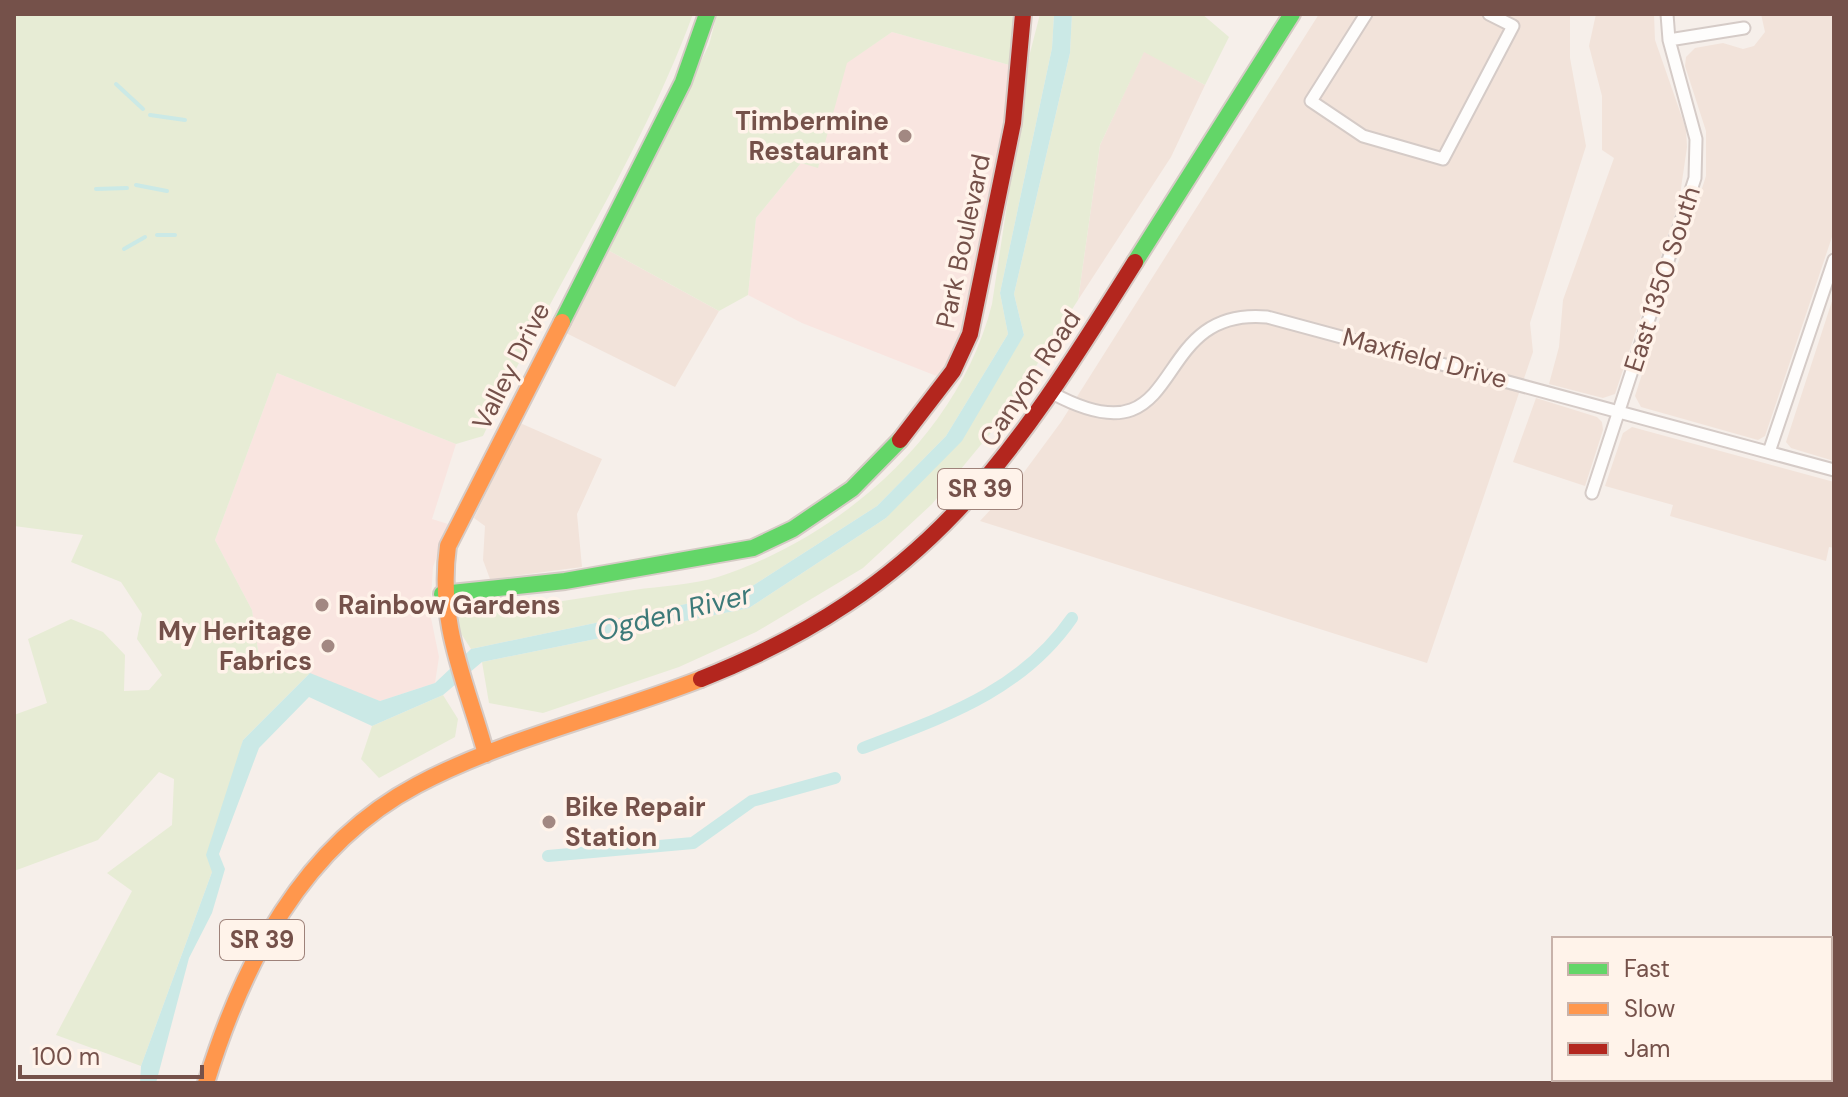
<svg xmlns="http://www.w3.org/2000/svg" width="1848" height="1097" viewBox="0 0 1848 1097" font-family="'DM Sans',sans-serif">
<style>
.residential{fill:#f2e3da}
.commercial{fill:#f9e5e0}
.green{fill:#e7ecd5}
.water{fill:#cbe9e6}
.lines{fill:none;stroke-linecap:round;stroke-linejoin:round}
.stream{stroke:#cbe9e6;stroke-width:4}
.canal{stroke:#cbe9e6;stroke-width:12}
.street-casing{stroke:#d5cbc7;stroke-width:15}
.fast-casing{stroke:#d6cbc6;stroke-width:20}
.slow-casing{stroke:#d6cbc6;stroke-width:20}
.jam-casing{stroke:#d6cbc6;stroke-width:20}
.street{stroke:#fefdfc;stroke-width:11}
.fast{stroke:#63d668;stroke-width:16}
.slow{stroke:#ff974d;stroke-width:16}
.jam{stroke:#b3261e;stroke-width:16}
.poi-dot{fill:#a28882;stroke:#fff3ea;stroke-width:3}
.labels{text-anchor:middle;stroke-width:7;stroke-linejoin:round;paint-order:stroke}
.shield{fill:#fff3ea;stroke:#9e827a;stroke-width:2}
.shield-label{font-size:24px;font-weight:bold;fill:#75514a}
.poi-label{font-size:26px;font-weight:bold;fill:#75514a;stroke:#fff3ea;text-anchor:end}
.street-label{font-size:26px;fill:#75514a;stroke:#fff3ea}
.water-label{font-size:28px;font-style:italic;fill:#3d7a79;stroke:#fff3ea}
</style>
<rect width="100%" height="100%" fill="#f6efea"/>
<path class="residential" d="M 1319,14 L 1570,14 L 1570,58 L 1586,146 L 1530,323 L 1533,352 L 1427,663 L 980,521 L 1019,479 L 1061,422 Z
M 1596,14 L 1654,14 L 1655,40 L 1686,129 L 1687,147 L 1679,202 L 1615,394 L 1603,398 L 1549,384 L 1559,347 L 1563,300 L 1614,158 L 1602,150 L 1602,96 L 1589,46 Z
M 1761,14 L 1834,14 L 1834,231 L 1765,436 L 1758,440 L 1641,407 L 1635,396 L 1706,176 L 1706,131 L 1685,66 L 1686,57 L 1695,48 L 1723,43 L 1743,49 L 1754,46 L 1765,32 Z
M 1144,51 L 1205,85 L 1171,157 L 1078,300 L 1100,145 Z
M 606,249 L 719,311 L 675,387 L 564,332 Z
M 1834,295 L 1834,461 L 1791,448 L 1786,442 Z
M 1536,398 L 1597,417 L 1602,422 L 1603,430 L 1585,486 L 1513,462 Z
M 520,423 L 602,459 L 577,514 L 582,567 L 490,579 L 483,560 L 485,526 L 474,518 Z
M 1632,427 L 1834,482 L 1834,548 L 1829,547 L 1826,561 L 1670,516 L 1673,505 L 1605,486 L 1623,433 Z"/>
<path class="commercial" d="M 892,32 L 1013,66 L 991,208 L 964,328 L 939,377 L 802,323 L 748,295 L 756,218 L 801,163 L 818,167 L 846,63 Z
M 277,373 L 456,444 L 432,519 L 448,524 L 433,567 L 430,613 L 439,657 L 435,683 L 380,701 L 259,657 L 252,610 L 215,540 Z"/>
<path class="green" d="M 14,14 L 693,14 C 639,161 549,293 483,436 L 456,444 L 277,373 L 215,540 L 252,610 L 259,657 L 310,673 L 243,740 L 212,872 L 141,1066 L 56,1035 L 132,891 L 107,873 L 172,825 L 174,779 L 159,772 L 98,840 L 14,871 L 14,715 L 47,703 L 28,639 L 71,619 L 103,632 L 125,655 L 124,691 L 149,690 L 162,675 L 137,639 L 142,614 L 121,582 L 71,562 L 83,535 L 14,526 Z
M 717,14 L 1014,14 L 1013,66 L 892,32 L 847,63 L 818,168 L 801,163 L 756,218 L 748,295 L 719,311 L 606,249 L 709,45 Z
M 1040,14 L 1054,14 L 1052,48 L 1000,293 L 1008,334 L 946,436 L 877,506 L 743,592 L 471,649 L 460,632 L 459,617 C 517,608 575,599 634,590 C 661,586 692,585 718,577 C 843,536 959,434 992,304 L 1030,53 Z
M 1072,14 L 1202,14 L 1229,37 L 1205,85 L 1144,52 L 1100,145 L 1078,300 L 1003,418 L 932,504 L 863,568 L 756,632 L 679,667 L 543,713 L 489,703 L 482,662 L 749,608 L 886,518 L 1024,335 L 1014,294 L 1070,53 Z
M 443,695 L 458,719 L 455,737 L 379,778 L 361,759 L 372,726 Z"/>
<path class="water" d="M 1054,14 L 1072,14 L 1070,53 L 1014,294 L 1024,335 L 962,441 L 886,518 L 749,608 L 482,662 L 443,695 L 372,726 L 309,697 L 259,748 L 219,854 L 225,869 L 212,913 L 189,958 L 156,1083 L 140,1083 L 141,1066 L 212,872 L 206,855 L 243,740 L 310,673 L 380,701 L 435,683 L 471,649 L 743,592 L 877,506 L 946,436 L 1008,334 L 1000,293 L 1052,48 Z"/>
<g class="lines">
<path class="stream" d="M 116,84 L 143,109
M 150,115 L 185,120
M 136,185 L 167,191
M 96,189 L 127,188
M 157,235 L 175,235
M 124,249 L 145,237"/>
<path class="canal" d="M 863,748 C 943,717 1021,692 1072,618
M 548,856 L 693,843 L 752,801 L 835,778"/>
<g class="street-casing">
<path id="street" d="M 1366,14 L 1311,101 L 1363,136 L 1443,159 L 1513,26 L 1489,14
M 1669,40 L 1744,28
M 1052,393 C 1191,468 1144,306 1267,317 L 1834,470
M 1769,452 L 1834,260
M 1592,493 L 1695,178 L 1696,139 L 1669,40 L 1667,14"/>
</g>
<g class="fast-casing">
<path id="fast" d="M 1135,262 L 1292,14
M 562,322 L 683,82 L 707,14
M 442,594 L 565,581 L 753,548 L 793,529 L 852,489 L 900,440"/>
</g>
<g class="slow-casing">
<path id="slow" d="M 486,754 C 466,681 437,624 448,546 L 562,322
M 206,1083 C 243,963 302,846 417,785 C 503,739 609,715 701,679"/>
</g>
<g class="jam-casing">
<path id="jam" d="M 900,440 L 953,371 L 970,334 L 1013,123 L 1023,14
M 701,679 C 928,589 1011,460 1135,262"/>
</g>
<use href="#street" class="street"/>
<use href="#fast" class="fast"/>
<use href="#slow" class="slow"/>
<use href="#jam" class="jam"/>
</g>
<g class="poi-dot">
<circle cx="905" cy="136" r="8"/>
<circle cx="322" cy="605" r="8"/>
<circle cx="328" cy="646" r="8"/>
<circle cx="549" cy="822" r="8"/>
</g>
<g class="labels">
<g class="shield">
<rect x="938" y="469" width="84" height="40" rx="6"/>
<rect x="220" y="920" width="84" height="40" rx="6"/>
</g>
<g class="shield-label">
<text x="980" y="497">SR 39</text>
<text x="262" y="948">SR 39</text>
</g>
<g class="poi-label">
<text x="889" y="130">Timbermine<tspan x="889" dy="30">Restaurant</tspan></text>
<text x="338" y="614" text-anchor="start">Rainbow Gardens</text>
<text x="312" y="640">My Heritage<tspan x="312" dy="30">Fabrics</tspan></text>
<text x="565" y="816" text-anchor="start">Bike Repair<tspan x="565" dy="30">Station</tspan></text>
</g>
<g class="street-label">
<text transform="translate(963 241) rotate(-78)" y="9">Park Boulevard</text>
<text transform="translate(1662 279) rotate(-72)" y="9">East 1350 South</text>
<text transform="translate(1425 358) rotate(15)" y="9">Maxfield Drive</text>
<text transform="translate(511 366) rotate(-63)" y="9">Valley Drive</text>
<text transform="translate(1030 378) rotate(-56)" y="9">Canyon Road</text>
</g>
<g class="water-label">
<text transform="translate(674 612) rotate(-14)" y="10">Ogden River</text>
</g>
</g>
<rect width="1848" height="1097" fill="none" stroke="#75514a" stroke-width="32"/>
<rect x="1552" y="937" width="280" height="144" fill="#fff3ea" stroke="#c8b2aa" stroke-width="2"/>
<rect x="1568" y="963" width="40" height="12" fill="#63d668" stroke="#c8b2aa" stroke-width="2"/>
<text x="1624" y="977" font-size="24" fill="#75514a">Fast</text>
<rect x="1568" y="1003" width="40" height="12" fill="#ff974d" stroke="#c8b2aa" stroke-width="2"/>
<text x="1624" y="1017" font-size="24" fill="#75514a">Slow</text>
<rect x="1568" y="1043" width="40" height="12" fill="#b3261e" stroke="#c8b2aa" stroke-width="2"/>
<text x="1624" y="1057" font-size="24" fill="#75514a">Jam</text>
<path d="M20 1065v12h182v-12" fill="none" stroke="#75514a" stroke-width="4"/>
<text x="32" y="1065" font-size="24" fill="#75514a" stroke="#fff3ea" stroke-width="6" paint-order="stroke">100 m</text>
</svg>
